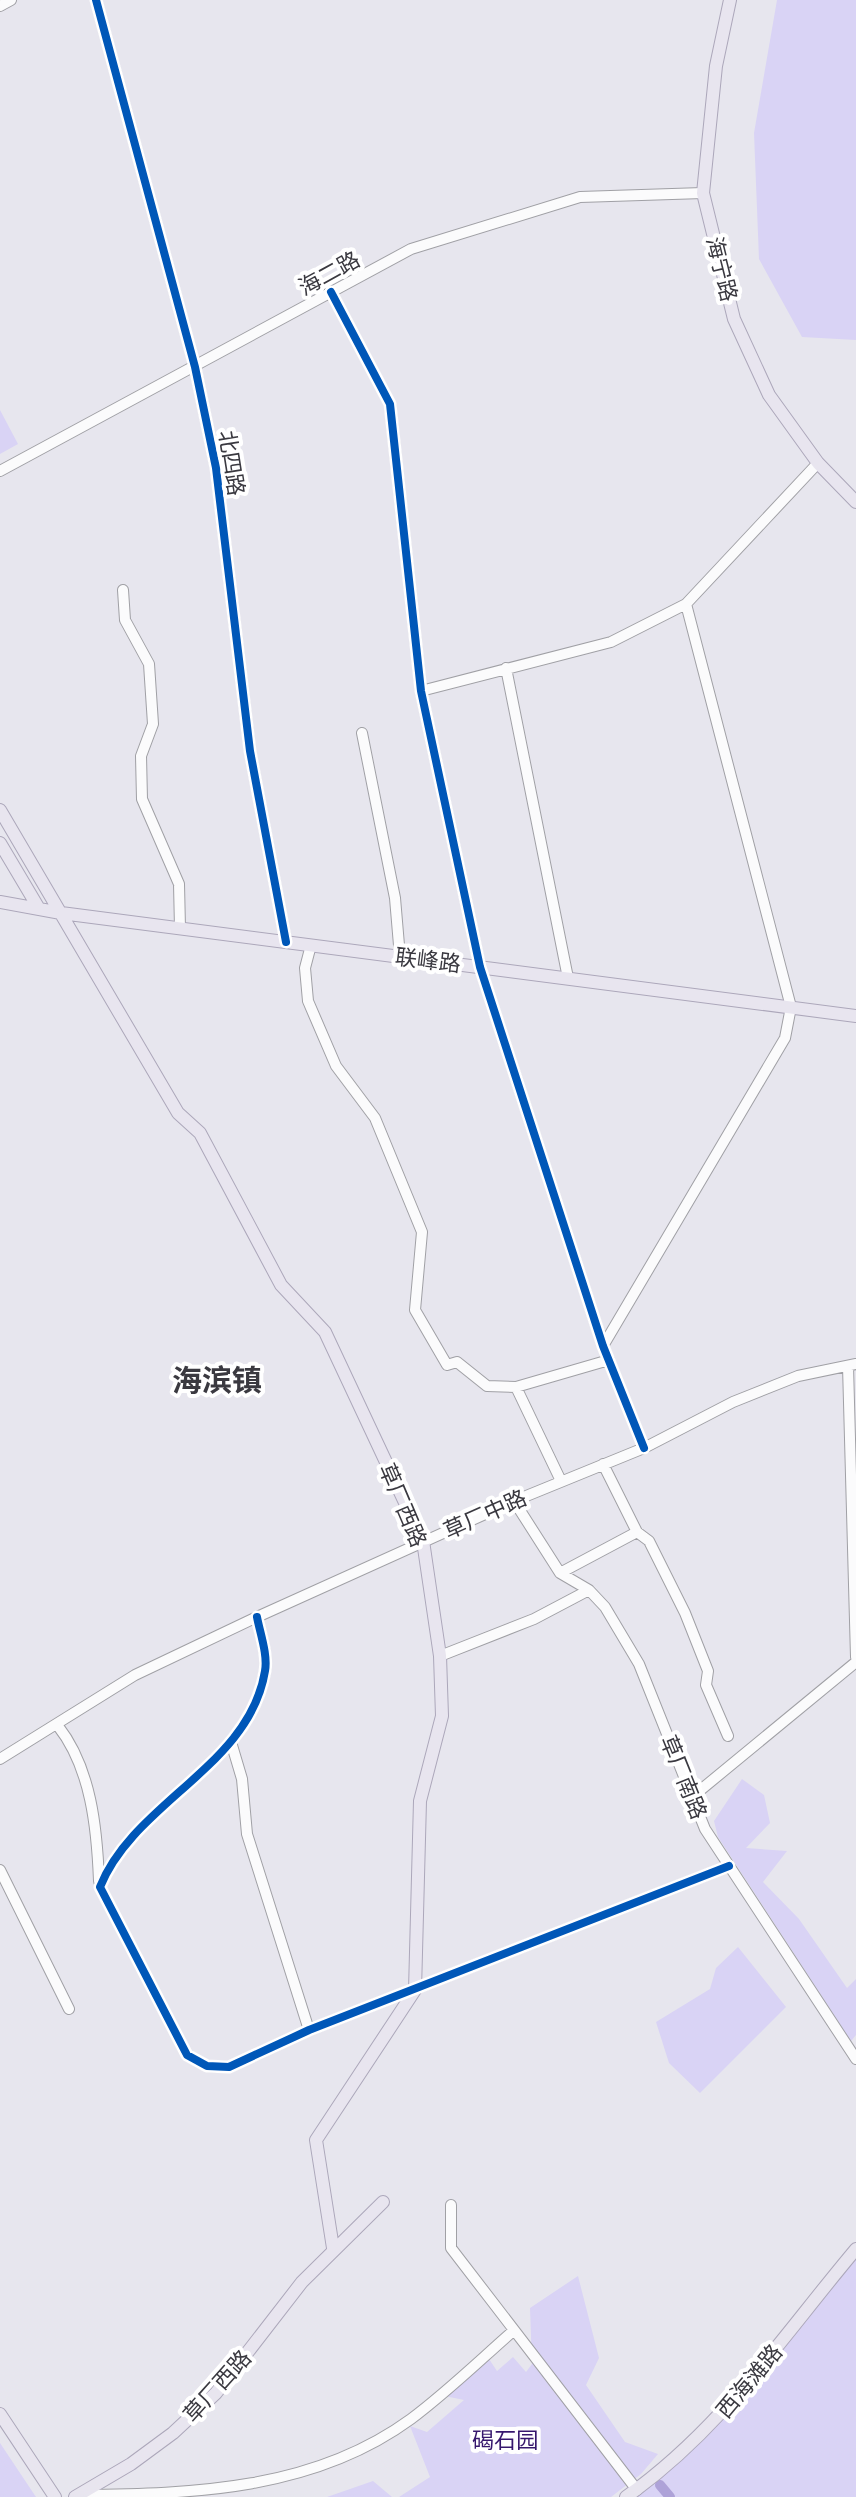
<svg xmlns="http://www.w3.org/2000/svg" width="856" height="2497" viewBox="0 0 856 2497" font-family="'Nunito Sans','Noto Sans SC',sans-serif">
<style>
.green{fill:#d9d3f5}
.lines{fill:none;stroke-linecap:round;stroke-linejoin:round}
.canal{stroke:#aea2d8;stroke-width:10}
.minor-casing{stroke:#a0a0a5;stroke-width:12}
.major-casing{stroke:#aca7ba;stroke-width:14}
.minor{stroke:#fbfbfc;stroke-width:10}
.major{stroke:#e8e5ef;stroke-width:12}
.cycleway-casing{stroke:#fff;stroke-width:13}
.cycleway{stroke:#0057b8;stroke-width:8}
.labels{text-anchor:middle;stroke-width:8;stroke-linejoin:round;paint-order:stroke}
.street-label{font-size:22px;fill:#3a3940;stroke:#fff}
.park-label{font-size:22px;fill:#36176d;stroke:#fff}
.district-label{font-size:30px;font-weight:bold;fill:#3a3940;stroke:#fff}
</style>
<rect width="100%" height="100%" fill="#e7e6ee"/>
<path class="green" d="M 777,0 L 856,0 L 856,340 L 802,337 L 759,259 L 754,133 Z
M 0,410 L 18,444 L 0,454 Z
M 742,1779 L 764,1795 L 770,1823 L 746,1848 L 787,1851 L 763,1882 L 799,1919 L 847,1988 L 856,1979 L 856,2035 L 851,2041 L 718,1837 L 714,1821 Z
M 738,1947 L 786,2007 L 700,2093 L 669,2063 L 656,2022 L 710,1989 L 716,1968 Z
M 856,2255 L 856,2497 L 630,2497 L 682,2458 L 739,2402 Z
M 578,2276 L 599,2358 L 586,2385 L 625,2442 L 658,2454 L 641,2474 L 611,2497 L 399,2497 L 430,2477 L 410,2426 L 427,2432 L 464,2400 L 435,2394 L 489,2359 L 497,2371 L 513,2357 L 526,2372 L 532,2364 L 530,2308 Z
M 0,2443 L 36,2497 L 0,2497 Z
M 373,2481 L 392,2497 L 327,2497 Z"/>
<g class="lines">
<path class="canal" d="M 660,2485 L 670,2497"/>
<g class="minor-casing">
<path id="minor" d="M 96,0 L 195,367 L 216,468 L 250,751 L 286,942
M 0,6 L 11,0
M 331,292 L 390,404 L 421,691 L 480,967 L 603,1346 L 644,1448
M 0,471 L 411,249 L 580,197 L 703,193
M 123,590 L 125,620 L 149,664 L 153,724 L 141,756 L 142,799 L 179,884 L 180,928
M 506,668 L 568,978
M 421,691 L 611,642 L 686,604 L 818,463
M 362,733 L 395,898 L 400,957
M 311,945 L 305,968 L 308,1001 L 336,1066 L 375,1118 L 422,1232 L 415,1310 L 447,1365 L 457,1362 L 487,1386 L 516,1387 L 609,1360
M 603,1346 L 785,1038 L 791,1007 L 686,604
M 848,1366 L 856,1657
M 516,1387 L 561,1481
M 603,1464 L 637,1532 L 649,1541 L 685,1613 L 708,1671 L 706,1685 L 728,1736
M 514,1501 L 560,1573 L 589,1590 L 605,1607 L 639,1664 L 705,1829 L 856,2059
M 560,1573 L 637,1532
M 257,1617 C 260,1633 268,1655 265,1671 C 250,1766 134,1802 100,1887 L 187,2055 L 207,2066 L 229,2067 L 309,2030 L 729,1866
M 440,1656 L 534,1619 L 589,1590
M 58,1726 C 91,1768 97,1828 99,1881
M 231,1742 L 242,1779 L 247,1834 L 309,2030
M 0,1759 L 135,1675 L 257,1617 L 514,1501 L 644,1448 L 733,1402 L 798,1376 L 856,1364
M 692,1797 L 856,1662
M 0,1870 L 69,2009
M 451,2205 L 451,2248 L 637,2490
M 79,2495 C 194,2494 314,2490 411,2419 C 446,2393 479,2361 512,2332"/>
</g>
<g class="major-casing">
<path id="major" d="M 730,0 L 716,66 L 703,193 L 734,319 L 769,395 L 818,463 L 856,502
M 0,810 L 178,1113 L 200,1133 L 281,1285 L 325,1332 L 423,1541 L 440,1656 L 442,1716 L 420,1801 L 415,1990 L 316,2140 L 333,2248
M 0,843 L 38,907
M 0,902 L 61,913 L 856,1016
M 0,2414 L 55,2497
M 75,2497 L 131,2464 L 173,2433 L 216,2393 L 302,2282 L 383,2202
M 626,2497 C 722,2429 781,2338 856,2249"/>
</g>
<use href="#minor" class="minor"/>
<use href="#major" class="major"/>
<g class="cycleway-casing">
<path id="cycleway" d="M 96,0 L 195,367 L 216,468 L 250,751 L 286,942
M 331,292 L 390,404 L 421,691 L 480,967 L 603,1346 L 644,1448
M 257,1617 C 260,1633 268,1655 265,1671 C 250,1766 134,1802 100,1887 L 187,2055 L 207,2066 L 229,2067 L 309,2030 L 729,1866"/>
</g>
<use href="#cycleway" class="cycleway"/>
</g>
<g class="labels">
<g class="street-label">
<text transform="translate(722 269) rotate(76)" y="8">海宁路</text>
<text transform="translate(329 273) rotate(-29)" y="8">海二路</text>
<text transform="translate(232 463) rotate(81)" y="8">北四路</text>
<text transform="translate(428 960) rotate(7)" y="8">联峰路</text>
<text transform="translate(403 1505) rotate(67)" y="8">草厂西路</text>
<text transform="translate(485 1514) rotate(-24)" y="8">草厂中路</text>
<text transform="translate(684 1777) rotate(68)" y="8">草厂南路</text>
<text transform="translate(749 2381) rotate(-50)" y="8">西海滩路</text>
<text transform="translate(217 2386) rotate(-48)" y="8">草厂西路</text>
</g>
<g class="park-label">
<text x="505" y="2448">碣石园</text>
</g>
<g class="district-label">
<text x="217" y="1391">海滨镇</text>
</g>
</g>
</svg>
